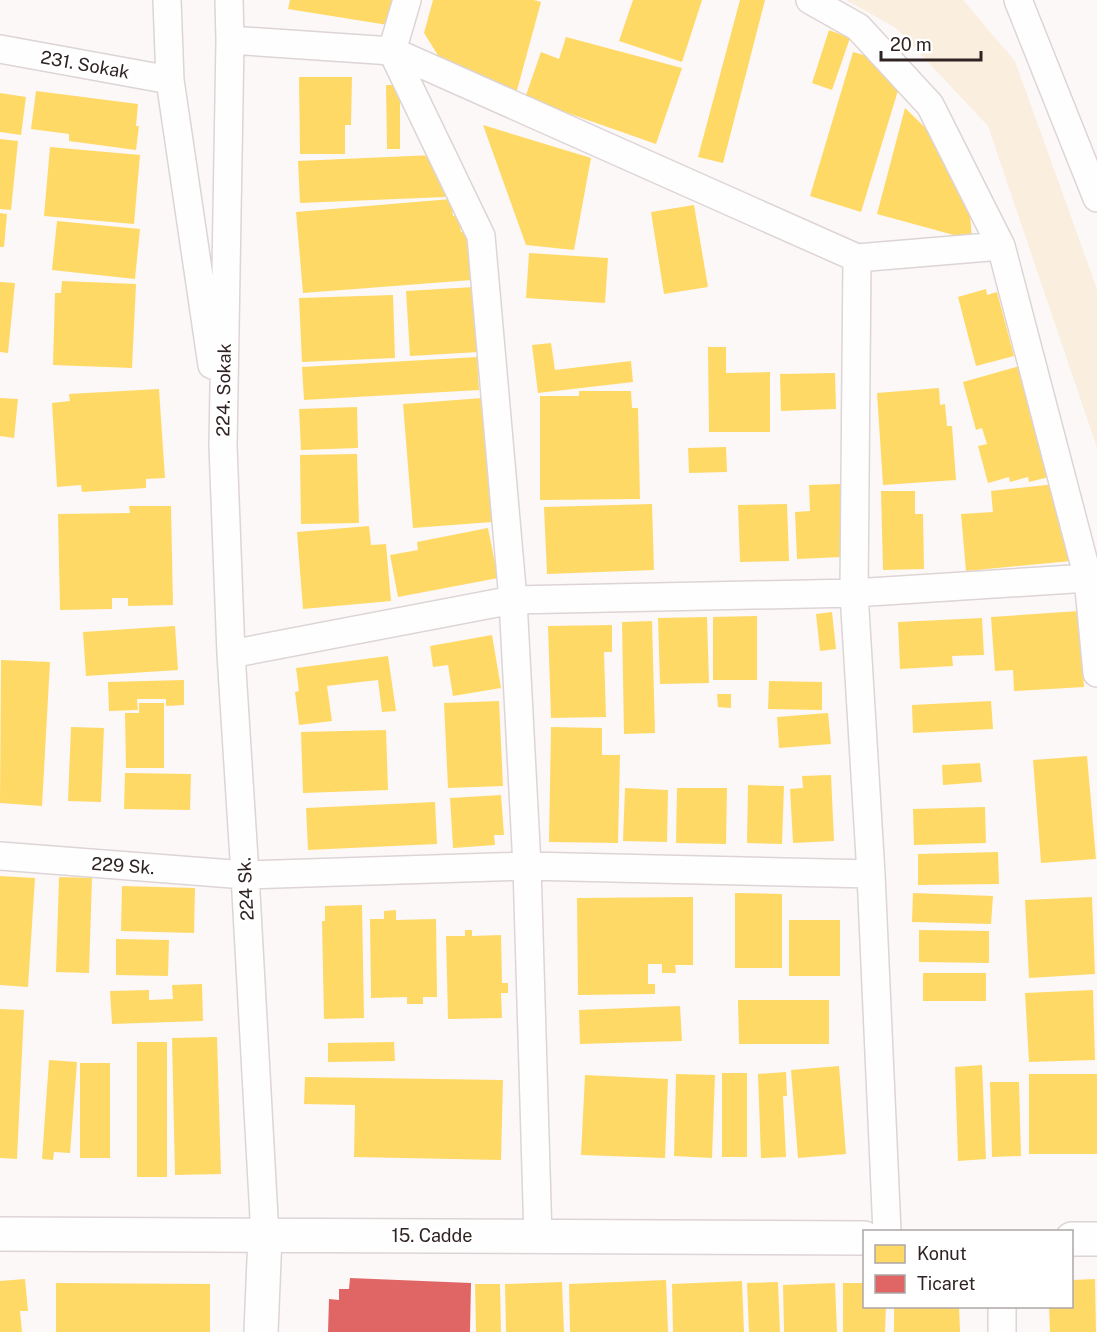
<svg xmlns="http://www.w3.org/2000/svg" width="1097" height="1332" viewBox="0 0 1097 1332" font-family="'Public Sans',sans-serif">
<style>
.green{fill:#faeede}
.homes{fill:#ffd966}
.shops{fill:#e06666}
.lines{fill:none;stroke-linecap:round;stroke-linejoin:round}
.street-casing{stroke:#ddd4d5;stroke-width:30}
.secondary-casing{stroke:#ddd4d5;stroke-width:36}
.street{stroke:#fffefe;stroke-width:27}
.secondary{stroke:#fffefe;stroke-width:33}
.labels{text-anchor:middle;stroke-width:6;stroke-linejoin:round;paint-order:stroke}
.street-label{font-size:18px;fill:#302324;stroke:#fff}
</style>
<rect width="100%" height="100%" fill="#fcf8f8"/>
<path class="green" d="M 846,0 L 963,0 L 1015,61 L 1097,289 L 1097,448 L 988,126 L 896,28 Z"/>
<path class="homes" d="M 290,0 L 398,0 L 394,26 L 288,9 Z
M 433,0 L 534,0 L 541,2 L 516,94 L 451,76 L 424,33 Z
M 633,0 L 702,0 L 682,62 L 619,41 Z
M 740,0 L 765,0 L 723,163 L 698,157 Z
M 829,30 L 850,38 L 832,90 L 812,83 Z
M 566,37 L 682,68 L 656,144 L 525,98 L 541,52 L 559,59 Z
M 853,52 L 881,60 L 890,72 L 888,80 L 900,84 L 861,212 L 810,196 Z
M 299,77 L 352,77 L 351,125 L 345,125 L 345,154 L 300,154 Z
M 386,85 L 400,85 L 400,149 L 387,149 Z
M 36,91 L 138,104 L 136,126 L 139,126 L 136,150 L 69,141 L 69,134 L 31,129 Z
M 0,93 L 26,97 L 21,135 L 0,132 Z
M 905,108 L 937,139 L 969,200 L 972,240 L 877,214 Z
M 483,125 L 591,158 L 574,250 L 526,245 Z
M 0,139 L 18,141 L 11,210 L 0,209 Z
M 50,147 L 140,155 L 134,224 L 44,216 Z
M 434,155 L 444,166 L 445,197 L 300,203 L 298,161 Z
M 451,199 L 453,216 L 459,215 L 461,232 L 467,231 L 472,280 L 303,293 L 296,212 Z
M 694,205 L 708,287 L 664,294 L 651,212 Z
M 0,213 L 7,214 L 4,247 L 0,247 Z
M 57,221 L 140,229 L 135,279 L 52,270 Z
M 529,253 L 608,258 L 605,303 L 526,298 Z
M 62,281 L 136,284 L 132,368 L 53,365 L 55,293 L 61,293 Z
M 0,282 L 15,283 L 8,353 L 0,352 Z
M 474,287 L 479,352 L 410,356 L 406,291 Z
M 986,289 L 987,295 L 997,292 L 1014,356 L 976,366 L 958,297 Z
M 393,295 L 395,358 L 302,362 L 299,298 Z
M 551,343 L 555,370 L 631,361 L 633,382 L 538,393 L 532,345 Z
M 708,347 L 726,347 L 726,373 L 770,372 L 770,432 L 709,432 Z
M 477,357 L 479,390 L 304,400 L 302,367 Z
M 1020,366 L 1049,477 L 1029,482 L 1028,477 L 1010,482 L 1009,477 L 988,483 L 978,446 L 987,444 L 982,428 L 976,430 L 963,382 Z
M 835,373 L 836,409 L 781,411 L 780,374 Z
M 939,388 L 940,405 L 945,404 L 947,426 L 952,426 L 956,480 L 883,485 L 877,393 Z
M 159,389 L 165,478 L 146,479 L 146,488 L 82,492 L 81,485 L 57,487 L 52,403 L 70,401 L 69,394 Z
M 579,391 L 631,391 L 632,408 L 638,408 L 640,499 L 540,500 L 540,396 L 579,396 Z
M 0,398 L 18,399 L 14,438 L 0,436 Z
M 483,398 L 492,522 L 413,528 L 403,404 Z
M 357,407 L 358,448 L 301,450 L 299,409 Z
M 726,447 L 727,472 L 689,473 L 688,448 Z
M 357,454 L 359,523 L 301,524 L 300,455 Z
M 840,484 L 842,557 L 797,559 L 795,512 L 810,511 L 809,485 Z
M 1056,484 L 1071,561 L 966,571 L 961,514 L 993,512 L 991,491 Z
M 881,491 L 915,491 L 915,514 L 923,514 L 924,569 L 883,570 Z
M 652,504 L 654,570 L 547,574 L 544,507 Z
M 787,504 L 789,561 L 740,562 L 738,505 Z
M 129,506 L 171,506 L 173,605 L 128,606 L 128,598 L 112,598 L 112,609 L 60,610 L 58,514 L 130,513 Z
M 369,526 L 371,545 L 386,544 L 391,601 L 303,609 L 297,532 Z
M 488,528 L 498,578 L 398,597 L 390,555 L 418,550 L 417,542 Z
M 1079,611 L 1084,687 L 1014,691 L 1013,670 L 995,671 L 991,617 Z
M 832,612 L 836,649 L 820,651 L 816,614 Z
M 757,616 L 757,680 L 713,680 L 713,617 Z
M 707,617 L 709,683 L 660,684 L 658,618 Z
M 982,618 L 984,655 L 952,656 L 953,666 L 900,669 L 898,622 Z
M 652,621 L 655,733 L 624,734 L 622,622 Z
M 612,625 L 612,652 L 604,652 L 606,717 L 551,718 L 548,626 Z
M 175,626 L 178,670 L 86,676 L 83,632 Z
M 492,635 L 501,688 L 453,696 L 448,665 L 433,667 L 430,646 Z
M 388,656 L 396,711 L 382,712 L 378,680 L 327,686 L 332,721 L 299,725 L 295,692 L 299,691 L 296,668 Z
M 1,660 L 50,662 L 42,806 L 0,803 Z
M 184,680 L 184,705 L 166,706 L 166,699 L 137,699 L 138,710 L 109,711 L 108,682 Z
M 769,681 L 822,682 L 822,710 L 768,709 Z
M 717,694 L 731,694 L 731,708 L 718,707 Z
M 499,701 L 503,786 L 448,788 L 444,703 Z
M 991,701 L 993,729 L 913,733 L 912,705 Z
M 139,703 L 164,703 L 164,768 L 126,768 L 125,713 L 139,713 Z
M 828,713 L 831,744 L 779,748 L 777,717 Z
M 71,727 L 104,728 L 101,802 L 68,801 Z
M 551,727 L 602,728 L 602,755 L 620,755 L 618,843 L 549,842 Z
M 386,730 L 388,790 L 303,793 L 301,732 Z
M 1087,756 L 1096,859 L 1041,863 L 1033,760 Z
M 980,763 L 982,782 L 943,785 L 942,765 Z
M 125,773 L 191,774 L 190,810 L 124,809 Z
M 831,775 L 834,841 L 793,843 L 790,789 L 803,788 L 802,776 Z
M 748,785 L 784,786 L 782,844 L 747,843 Z
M 625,788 L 668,790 L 667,842 L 623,841 Z
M 677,788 L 727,788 L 726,844 L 676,843 Z
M 501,795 L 504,835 L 494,835 L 495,845 L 453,848 L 450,798 Z
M 435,802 L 437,844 L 308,850 L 306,808 Z
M 985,807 L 986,843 L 914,845 L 913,809 Z
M 998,852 L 999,884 L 918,885 L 918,854 Z
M 0,876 L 35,878 L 28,987 L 0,985 Z
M 59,877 L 92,878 L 89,973 L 56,972 Z
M 122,886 L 195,888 L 194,933 L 121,931 Z
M 735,893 L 782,894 L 782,968 L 735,968 Z
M 913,893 L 993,896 L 991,924 L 912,922 Z
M 693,897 L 693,965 L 675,965 L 676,973 L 662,973 L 662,964 L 648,964 L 648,984 L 655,984 L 655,994 L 578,995 L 577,898 Z
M 1092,897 L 1095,974 L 1029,978 L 1025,900 Z
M 362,905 L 364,1018 L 324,1019 L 322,921 L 325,921 L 325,906 Z
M 396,910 L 396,920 L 436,919 L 437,997 L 423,997 L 423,1004 L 407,1004 L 407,997 L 371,998 L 370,919 L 384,919 L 384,911 Z
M 789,920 L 840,920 L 840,976 L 789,976 Z
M 465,930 L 472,930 L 472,936 L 501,935 L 502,983 L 508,983 L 508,993 L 501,993 L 502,1018 L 448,1019 L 446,936 L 465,936 Z
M 919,930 L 989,931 L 989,963 L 919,962 Z
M 116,939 L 169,940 L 168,976 L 116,975 Z
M 923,973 L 986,973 L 986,1001 L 923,1001 Z
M 202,984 L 203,1021 L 112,1024 L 110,991 L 149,990 L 149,1000 L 173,999 L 172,985 Z
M 1093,990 L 1095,1060 L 1029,1062 L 1025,993 Z
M 738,1000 L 829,1000 L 829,1044 L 739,1044 Z
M 680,1006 L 682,1041 L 580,1044 L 579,1010 Z
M 0,1009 L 24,1010 L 17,1159 L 0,1158 Z
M 217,1037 L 221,1174 L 175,1175 L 172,1038 Z
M 137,1042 L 167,1042 L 167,1177 L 137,1177 Z
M 394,1042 L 395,1061 L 328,1062 L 328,1043 Z
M 49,1060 L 77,1062 L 70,1153 L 54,1152 L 53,1160 L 42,1159 Z
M 80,1063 L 110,1063 L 110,1158 L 80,1158 Z
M 982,1065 L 986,1159 L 958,1161 L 955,1067 Z
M 839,1066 L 846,1154 L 798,1158 L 791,1070 Z
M 786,1072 L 787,1096 L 783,1096 L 786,1157 L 761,1158 L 758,1074 Z
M 722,1073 L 747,1073 L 747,1157 L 722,1157 Z
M 676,1074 L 715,1075 L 712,1158 L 674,1156 Z
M 1029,1074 L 1097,1074 L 1097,1154 L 1029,1154 Z
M 585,1075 L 668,1079 L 665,1158 L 581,1155 Z
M 305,1077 L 503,1080 L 501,1160 L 354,1157 L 355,1105 L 304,1104 Z
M 990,1082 L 1019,1082 L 1021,1156 L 992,1157 Z
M 25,1279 L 28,1311 L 20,1311 L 22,1332 L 0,1332 L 0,1281 Z
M 1095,1279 L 1096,1332 L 1050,1332 L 1049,1306 L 1072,1306 L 1072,1280 Z
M 666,1280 L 668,1332 L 570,1332 L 569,1284 Z
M 742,1281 L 744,1332 L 673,1332 L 672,1284 Z
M 562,1282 L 564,1332 L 506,1332 L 505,1284 Z
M 778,1282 L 780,1332 L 749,1332 L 747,1283 Z
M 56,1283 L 210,1284 L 210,1332 L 56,1332 Z
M 835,1283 L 837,1332 L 784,1332 L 783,1285 Z
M 843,1283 L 864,1283 L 864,1306 L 886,1306 L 885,1332 L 843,1332 Z
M 475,1284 L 500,1284 L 501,1332 L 476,1332 Z
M 894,1306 L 959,1306 L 960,1332 L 894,1332 Z"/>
<path class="shops" d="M 350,1278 L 471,1283 L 470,1332 L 328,1332 L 329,1299 L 339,1300 L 339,1289 L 349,1289 Z"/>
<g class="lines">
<g class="street-casing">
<path id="street" d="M 167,0 L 170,80 L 212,365
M 229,0 L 230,40 L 223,446 L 231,654 L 245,875 L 265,1236
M 407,0 L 392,51 L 481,236 L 513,600 L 527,866 L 538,1237
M 810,0 L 858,27 L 930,105 L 1001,246 L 1088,578 L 1097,673
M 1018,0 L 1097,198
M 230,40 L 392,51 L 857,258 L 1001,246
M 0,49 L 170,80
M 857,258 L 854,593 L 871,874 L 887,1232
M 231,654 L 513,600 L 854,593 L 1088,578 L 1097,580
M 0,856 L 245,875 L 527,866 L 871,874
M 1002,1306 L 1002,1332"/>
</g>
<g class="secondary-casing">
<path id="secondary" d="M 0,1234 L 864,1238
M 1072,1239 L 1097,1239
M 261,1332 L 265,1236"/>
</g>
<use href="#street" class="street"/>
<use href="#secondary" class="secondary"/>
</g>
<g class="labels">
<g class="street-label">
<text transform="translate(85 65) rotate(10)" y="6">231. Sokak</text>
<text transform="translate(224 390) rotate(-89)" y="6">224. Sokak</text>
<text transform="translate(123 866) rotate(4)" y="6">229 Sk.</text>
<text transform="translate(246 889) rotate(-93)" y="6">224 Sk.</text>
<text x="432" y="1242">15. Cadde</text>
</g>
</g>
<rect x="863" y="1230" width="210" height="78" fill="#ffffff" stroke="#aca7a7" stroke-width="1.5"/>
<rect x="875" y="1245" width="30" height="18" fill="#ffd966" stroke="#aca7a7" stroke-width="1.5"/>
<text x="917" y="1260" font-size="18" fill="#302324">Konut</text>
<rect x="875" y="1275" width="30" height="18" fill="#e06666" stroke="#aca7a7" stroke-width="1.5"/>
<text x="917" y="1290" font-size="18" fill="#302324">Ticaret</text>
<path d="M881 51v9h100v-9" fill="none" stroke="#302324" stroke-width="3"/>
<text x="890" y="51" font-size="18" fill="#302324" stroke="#ffffff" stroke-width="4.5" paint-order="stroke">20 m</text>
</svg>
